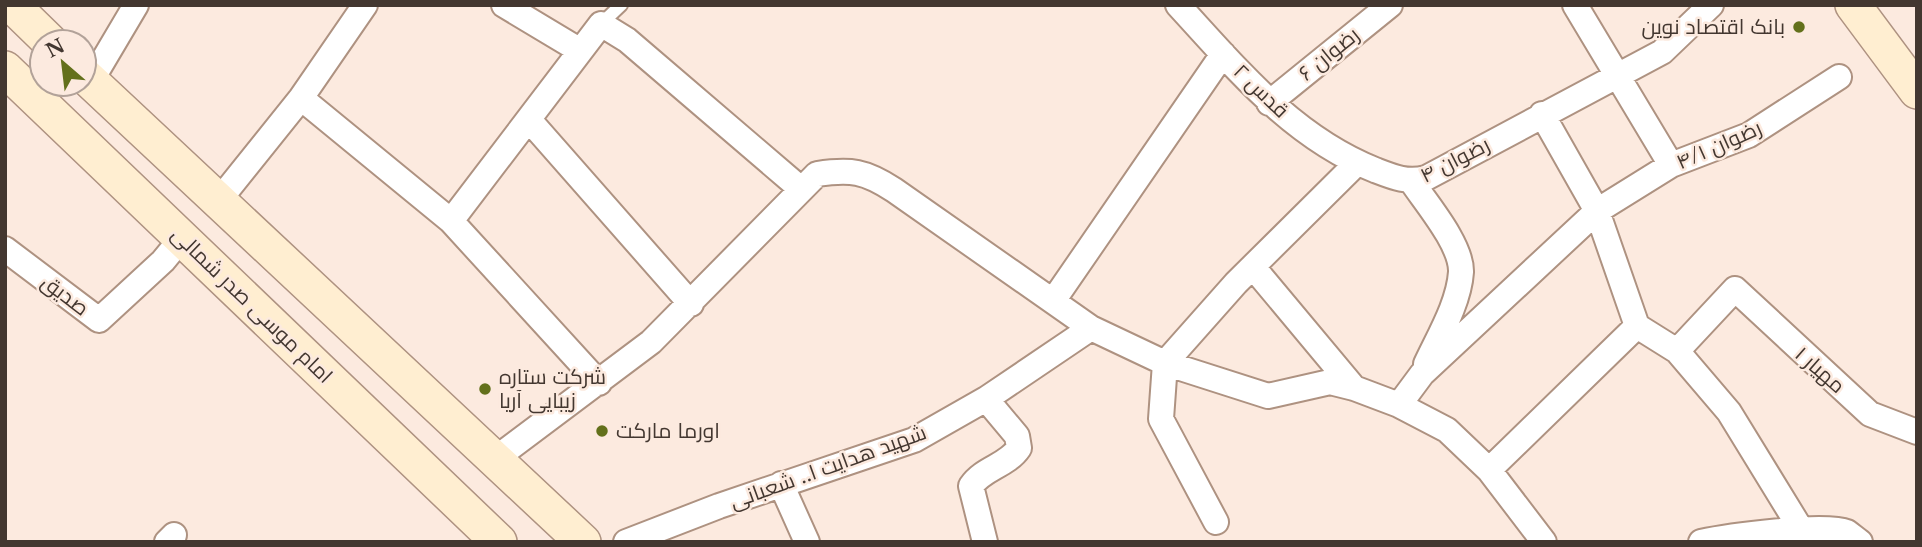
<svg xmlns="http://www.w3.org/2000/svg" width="1922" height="547" viewBox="0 0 1922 547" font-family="'Libre Baskerville',Cairo,serif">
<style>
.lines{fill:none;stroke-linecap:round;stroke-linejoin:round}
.service-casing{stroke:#ae9281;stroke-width:16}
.minor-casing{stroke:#ae9281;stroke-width:28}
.secondary-casing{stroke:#ae9281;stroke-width:38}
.service{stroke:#fff;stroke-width:12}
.minor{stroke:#fff;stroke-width:24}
.secondary{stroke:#ffeed1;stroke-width:35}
.poi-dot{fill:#63701b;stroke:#fceadf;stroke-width:2.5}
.labels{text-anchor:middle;stroke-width:5;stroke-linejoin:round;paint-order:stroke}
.poi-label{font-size:21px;fill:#433730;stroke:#fceadf;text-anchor:start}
.street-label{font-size:21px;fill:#433730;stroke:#fceadf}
</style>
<rect width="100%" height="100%" fill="#fceadf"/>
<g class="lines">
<g class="service-casing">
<path id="service" d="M 601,24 L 621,5"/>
</g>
<g class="minor-casing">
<path id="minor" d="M 504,5 L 579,50
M 1178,5 C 1237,69 1292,137 1375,170 C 1393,177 1407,183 1426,178 L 1662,52 L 1711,5
M 1575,5 L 1671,165
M 91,81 L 136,5
M 301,98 L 451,221 L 599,383
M 1269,103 L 1390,5
M 1542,114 L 1597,211 L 1637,326 L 1677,351 L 1729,412 L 1802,531
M 530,121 L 691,304
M 1412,182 C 1426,203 1462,245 1461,272 C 1459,303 1439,336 1426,364
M 220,199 L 301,98 L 365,5
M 451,221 L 601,24 L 627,40 L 801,189
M 5,249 L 99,320 L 163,261 L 182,238
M 1253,267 L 1354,388
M 1053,301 L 1223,54
M 1677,351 L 1735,289 L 1870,414 L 1917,432
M 1399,405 L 1422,374 L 1597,211 L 1671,165 L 1749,135 L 1839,77
M 495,459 L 651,342 L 817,174 C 851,169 865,171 894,190 L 1091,328 L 1165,363 L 1268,396 L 1330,382 L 1354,388 L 1399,405 L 1447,430 L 1489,470
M 781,484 L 807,542
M 1216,522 L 1161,419 L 1165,363 L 1236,283 L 1357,163
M 167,542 L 174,535
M 626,542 L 719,506 L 914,440 L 986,399 L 1091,328
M 985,542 L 971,486 C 983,468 1007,466 1019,448 L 1017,436 L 986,399
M 1544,542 L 1489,470 L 1637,326
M 1701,542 C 1727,536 1825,523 1847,532 C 1851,535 1856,539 1860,542"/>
</g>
<g class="secondary-casing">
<path id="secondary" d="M 12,5 L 50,42
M 1853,5 L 1917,91
M 5,69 L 499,542
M 84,75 L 583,542"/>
</g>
<use href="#service" class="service"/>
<use href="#minor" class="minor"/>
<use href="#secondary" class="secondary"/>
</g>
<g class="poi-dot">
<circle cx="1799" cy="27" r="7"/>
<circle cx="485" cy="389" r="7"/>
<circle cx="602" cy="431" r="7"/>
</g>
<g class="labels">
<g class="poi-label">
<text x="1785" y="34" text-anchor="end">بانک اقتصاد نوین</text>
<text x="499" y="384">شرکت ستاره<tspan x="499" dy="24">زیبایی آریا</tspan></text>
<text x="616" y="438">اورما مارکت</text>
</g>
<g class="street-label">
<text transform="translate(1329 54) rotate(-39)" y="7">رضوان ۶</text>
<text transform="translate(1261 91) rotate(44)" y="7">قدس ۲</text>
<text transform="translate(1719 145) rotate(-24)" y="7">رضوان ۴/۱</text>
<text transform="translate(1455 160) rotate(-27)" y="7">رضوان ۴</text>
<text transform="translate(65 295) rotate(37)" y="7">صدیق</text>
<text transform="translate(252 305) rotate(44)" y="7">امام موسی صدر شمالی</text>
<text transform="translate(1820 370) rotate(41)" y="7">مهیار ۱</text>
<text transform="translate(828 467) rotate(-20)" y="7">شهید هدایت ا.. شعبانی</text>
</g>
</g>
<rect width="1922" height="547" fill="none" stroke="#433730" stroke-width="14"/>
<g transform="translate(63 63) rotate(332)"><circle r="33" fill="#fceadf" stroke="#b2a299" stroke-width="2"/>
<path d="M0-5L12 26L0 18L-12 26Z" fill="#63701b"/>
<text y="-10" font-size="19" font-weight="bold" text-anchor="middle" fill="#433730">N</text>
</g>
</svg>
